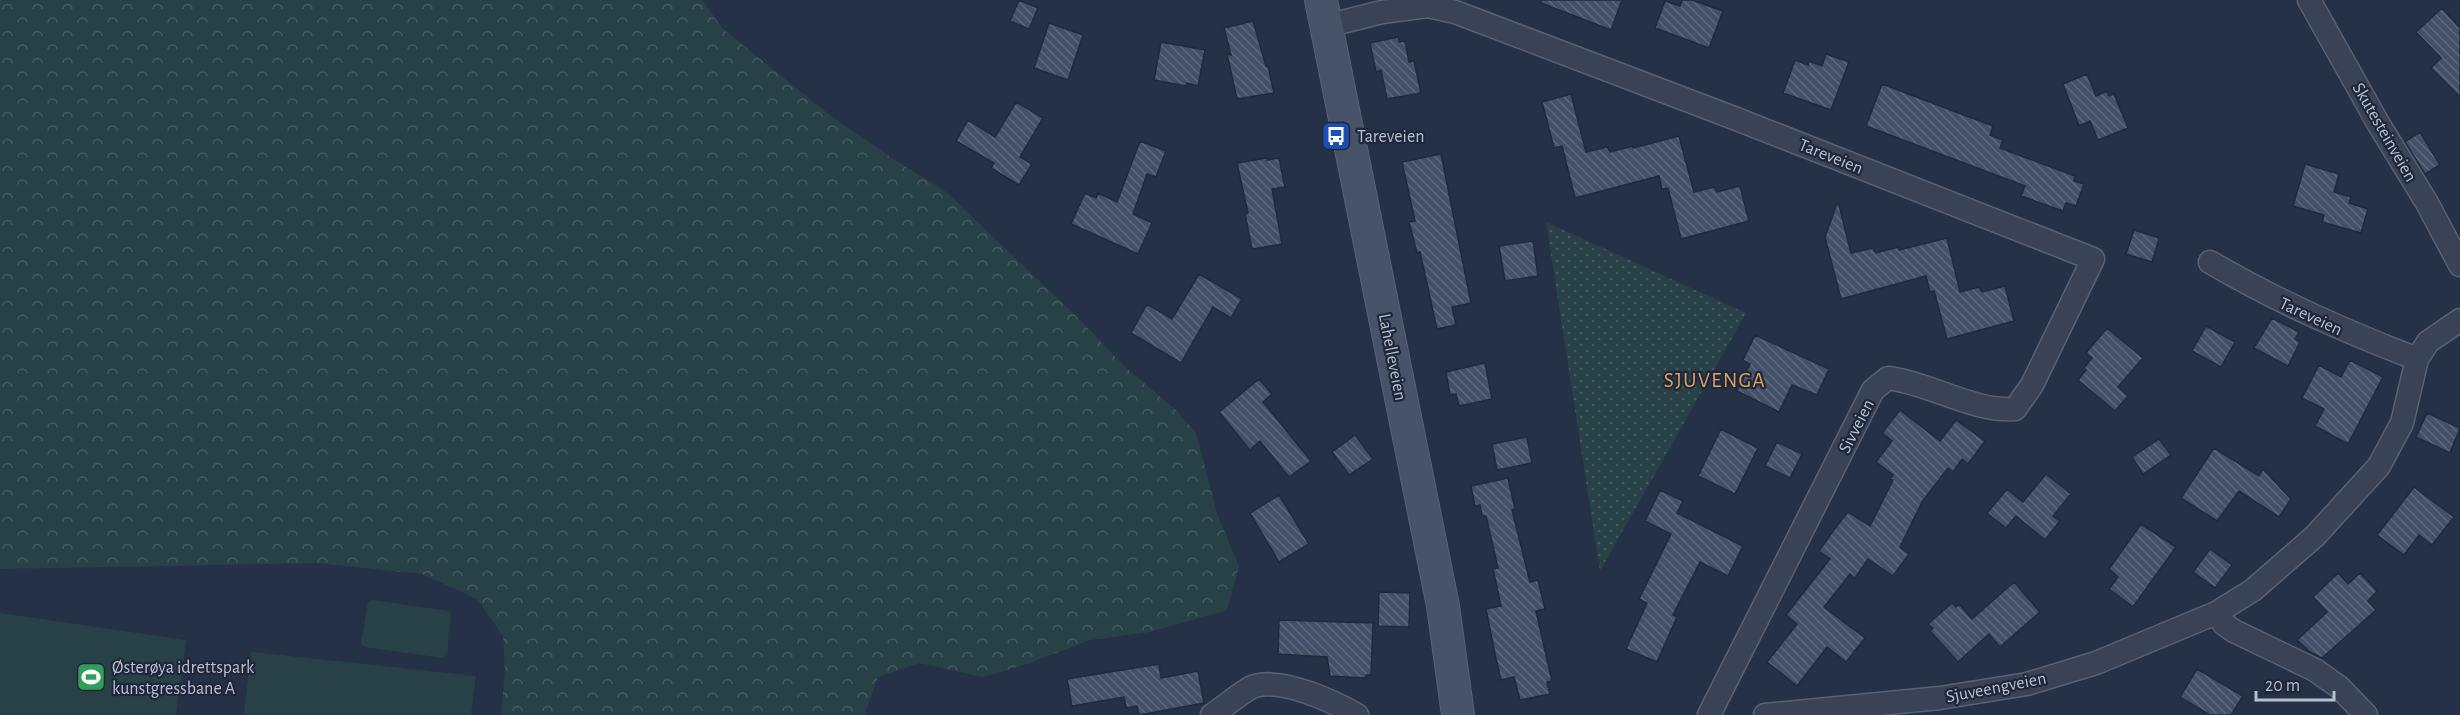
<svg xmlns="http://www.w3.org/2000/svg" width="2460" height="715" viewBox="0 0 2460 715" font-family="'Alegreya Sans',sans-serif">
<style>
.grass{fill:#284147}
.forest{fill:url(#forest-crowns)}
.park{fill:url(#park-dots)}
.building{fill:url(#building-back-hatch);stroke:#212a3d;stroke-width:1.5}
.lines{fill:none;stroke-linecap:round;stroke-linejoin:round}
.street-casing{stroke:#596172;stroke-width:25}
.secondary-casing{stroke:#596172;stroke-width:34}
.street{stroke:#3a4355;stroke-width:22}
.secondary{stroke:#485268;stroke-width:32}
.labels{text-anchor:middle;stroke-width:4.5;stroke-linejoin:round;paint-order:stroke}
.street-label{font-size:18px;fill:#b8bfce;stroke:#1f283b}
.poi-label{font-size:18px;fill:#b8bfce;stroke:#1f283b;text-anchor:start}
.quarter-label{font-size:21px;letter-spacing:1.5px;fill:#dfa262;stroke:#1f283b}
</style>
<defs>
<pattern id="forest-crowns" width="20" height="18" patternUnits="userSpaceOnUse" patternTransform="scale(1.5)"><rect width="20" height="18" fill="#284147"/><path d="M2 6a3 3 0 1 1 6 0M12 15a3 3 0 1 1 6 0" fill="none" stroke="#455b60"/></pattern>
<pattern id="park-dots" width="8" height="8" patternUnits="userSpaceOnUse" patternTransform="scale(1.5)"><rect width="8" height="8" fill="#284147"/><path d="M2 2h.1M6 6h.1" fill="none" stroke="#455b60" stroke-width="1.8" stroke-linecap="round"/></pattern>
<pattern id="building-back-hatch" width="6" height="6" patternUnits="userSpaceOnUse" patternTransform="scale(1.5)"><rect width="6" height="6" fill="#445068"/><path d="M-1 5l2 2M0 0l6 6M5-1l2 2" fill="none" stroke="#5d677c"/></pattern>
</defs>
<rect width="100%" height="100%" fill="#253146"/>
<path class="grass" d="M 372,600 L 449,611 L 451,615 L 447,654 L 443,658 L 364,647 L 361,643 L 368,602 Z
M 0,613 L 186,640 L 176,715 L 0,715 Z
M 251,652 L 476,676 L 471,715 L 244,715 Z"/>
<path class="forest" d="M 0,0 L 702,0 L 723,29 L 831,116 L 895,160 L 945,191 L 1077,317 L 1124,366 L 1177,411 L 1196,433 L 1217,513 L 1239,567 L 1227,610 L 1150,632 L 1090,640 L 1027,664 L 983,677 L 919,663 L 878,677 L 866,710 L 867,715 L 501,715 L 505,670 L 503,636 L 477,599 L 422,574 L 317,563 L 0,569 Z"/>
<path class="park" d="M 1546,222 L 1746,313 L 1600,571 Z"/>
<path class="building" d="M 1019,0 L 1038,8 L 1029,29 L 1010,21 Z
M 1541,0 L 1622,0 L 1611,30 L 1541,3 Z
M 1682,0 L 1692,0 L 1723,11 L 1709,48 L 1655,28 L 1665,1 L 1680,6 Z
M 2442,8 L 2460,28 L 2460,97 L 2431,68 L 2441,58 L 2416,32 Z
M 1253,21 L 1266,66 L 1268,66 L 1274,93 L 1237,99 L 1227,54 L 1231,55 L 1224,28 Z
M 1049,23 L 1083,35 L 1068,80 L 1034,68 Z
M 1398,37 L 1399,42 L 1405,41 L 1409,62 L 1414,61 L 1421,93 L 1387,99 L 1381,70 L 1376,72 L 1370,43 Z
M 1161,42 L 1205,50 L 1198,86 L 1187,83 L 1186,86 L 1154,80 Z
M 1826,54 L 1849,62 L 1831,110 L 1783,93 L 1795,60 L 1808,65 L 1809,61 L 1822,66 Z
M 2087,74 L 2096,96 L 2107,91 L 2109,96 L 2114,94 L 2128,128 L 2098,140 L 2090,121 L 2079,126 L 2063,84 Z
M 1882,84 L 1993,126 L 1990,135 L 2003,140 L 2000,148 L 2075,176 L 2074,181 L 2084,184 L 2076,206 L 2066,203 L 2063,211 L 2021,196 L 2025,186 L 1866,126 Z
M 1571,94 L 1586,152 L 1607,147 L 1610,152 L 1633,146 L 1633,148 L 1679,136 L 1694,192 L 1714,187 L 1717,192 L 1740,186 L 1749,221 L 1681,239 L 1668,188 L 1662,189 L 1659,176 L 1575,198 L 1562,146 L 1554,148 L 1542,102 Z
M 1016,102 L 1043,118 L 1020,157 L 1032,164 L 1019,185 L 991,168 L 994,163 L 956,141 L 968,120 L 995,137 Z
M 2420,132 L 2440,165 L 2425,174 L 2405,142 Z
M 1140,141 L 1166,151 L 1156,177 L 1147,174 L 1133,214 L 1152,223 L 1138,254 L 1071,224 L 1085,193 L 1096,198 L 1098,193 L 1117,202 Z
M 1441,154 L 1471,303 L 1452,307 L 1456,325 L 1437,329 L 1420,252 L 1417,253 L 1409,222 L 1415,221 L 1402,162 Z
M 1267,158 L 1267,160 L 1279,158 L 1285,187 L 1272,189 L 1282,244 L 1252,249 L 1245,214 L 1248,213 L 1237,163 Z
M 2305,164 L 2339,174 L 2334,192 L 2351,197 L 2349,203 L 2368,209 L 2361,233 L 2322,222 L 2324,215 L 2293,206 Z
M 1838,201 L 1851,253 L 1873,248 L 1876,253 L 1899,247 L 1899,250 L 1947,238 L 1960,292 L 1979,287 L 1982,292 L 2005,286 L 2014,321 L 1947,339 L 1934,291 L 1930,292 L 1926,276 L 1841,299 L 1825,237 Z
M 2134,230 L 2159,238 L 2152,262 L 2126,254 Z
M 1533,241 L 1538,276 L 1505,281 L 1499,246 Z
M 1199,274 L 1242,299 L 1231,318 L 1213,307 L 1181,363 L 1131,333 L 1147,304 L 1172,319 Z
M 2272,318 L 2299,332 L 2295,339 L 2300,342 L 2288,366 L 2254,348 Z
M 2206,326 L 2235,342 L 2221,367 L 2192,351 Z
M 2107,328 L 2143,358 L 2118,387 L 2128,396 L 2115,411 L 2078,380 L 2086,370 L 2084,368 L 2092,358 L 2086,353 Z
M 1755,335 L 1829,369 L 1817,395 L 1792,385 L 1779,412 L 1737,391 L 1750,364 L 1743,360 Z
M 2350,360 L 2383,377 L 2348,444 L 2315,426 L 2324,409 L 2302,398 L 2319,365 L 2341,377 Z
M 1485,363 L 1492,399 L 1459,406 L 1456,394 L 1450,395 L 1446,372 Z
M 1259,379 L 1272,394 L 1263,402 L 1311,461 L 1289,477 L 1260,441 L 1250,450 L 1219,412 Z
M 1900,410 L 1940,441 L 1956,420 L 1985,441 L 1968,464 L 1962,459 L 1953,472 L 1948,468 L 1922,502 L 1900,547 L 1909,554 L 1893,576 L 1868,559 L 1855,578 L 1850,574 L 1824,607 L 1865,638 L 1846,662 L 1827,647 L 1797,686 L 1767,662 L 1797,624 L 1786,615 L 1830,559 L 1819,551 L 1836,527 L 1848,512 L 1870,526 L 1893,480 L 1890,479 L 1893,475 L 1876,462 L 1892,441 L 1882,433 Z
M 2427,413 L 2460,428 L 2450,453 L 2416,437 Z
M 1721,429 L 1758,448 L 1735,494 L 1698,476 Z
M 1355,435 L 1373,459 L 1349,475 L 1332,452 Z
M 1527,437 L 1532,463 L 1497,470 L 1492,444 Z
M 2159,439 L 2171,455 L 2143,474 L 2132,457 Z
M 1777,442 L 1802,454 L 1790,478 L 1765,466 Z
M 2214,448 L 2259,476 L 2263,469 L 2291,499 L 2279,517 L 2239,491 L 2217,521 L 2181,498 Z
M 2046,474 L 2071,494 L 2053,516 L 2060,521 L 2045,540 L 2016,516 L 2006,528 L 1987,513 L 2007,489 L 2023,502 Z
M 1508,478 L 1515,509 L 1512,510 L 1530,582 L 1538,580 L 1545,609 L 1536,611 L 1552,681 L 1547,682 L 1550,694 L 1520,700 L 1514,677 L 1501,680 L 1495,654 L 1486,609 L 1501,606 L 1493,569 L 1498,568 L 1486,516 L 1482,516 L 1480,505 L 1475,506 L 1471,486 Z
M 2414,487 L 2454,517 L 2432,545 L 2419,535 L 2404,555 L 2377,535 Z
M 1660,490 L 1683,501 L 1677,513 L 1743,546 L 1728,576 L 1700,562 L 1673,615 L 1677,617 L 1657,662 L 1626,649 L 1647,603 L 1639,599 L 1671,534 L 1645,521 Z
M 1279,495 L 1309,544 L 1279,562 L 1250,513 Z
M 2141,524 L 2176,547 L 2133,607 L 2109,589 L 2118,577 L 2109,569 Z
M 2210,549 L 2232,565 L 2215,588 L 2193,572 Z
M 2338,573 L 2348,584 L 2360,573 L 2377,591 L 2368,601 L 2376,610 L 2322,658 L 2310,652 L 2297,640 L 2327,612 L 2313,597 Z
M 2014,582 L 2040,612 L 2000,647 L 1989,634 L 1958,662 L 1930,631 L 1933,628 L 1928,624 L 1952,603 L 1956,607 L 1959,604 L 1972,619 Z
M 1379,592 L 1410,593 L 1409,627 L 1378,626 Z
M 1279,620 L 1373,623 L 1371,675 L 1366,675 L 1366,678 L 1330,676 L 1327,657 L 1278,654 Z
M 1159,664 L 1161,678 L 1198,671 L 1204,703 L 1139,715 L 1137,706 L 1126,708 L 1124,697 L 1072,706 L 1067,679 Z
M 2197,669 L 2243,696 L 2231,715 L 2210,715 L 2180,697 Z"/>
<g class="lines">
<g class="street-casing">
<path id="street" d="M 2309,0 L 2378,123 L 2427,203 L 2460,265
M 1326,26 L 1382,12 L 1428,6 L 1455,12 L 1734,118 L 2093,259 L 2032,385 L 2015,409 C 1973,412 1930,383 1888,378 L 1873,390 L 1709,715
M 2210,262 C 2278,302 2344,331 2417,359
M 2216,613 L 2224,624 L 2234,631 L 2315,670 L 2339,687 L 2366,715
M 1212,715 C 1222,709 1246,688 1255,686 C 1282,678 1333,701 1357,715
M 1765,715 L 1940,698 L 2027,684 L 2096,663 L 2216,613 L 2253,590 L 2315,536 L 2379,466 L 2402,423 L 2417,359 L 2428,342 L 2460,320"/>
</g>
<g class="secondary-casing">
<path id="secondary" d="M 1321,0 L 1443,606 L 1458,715"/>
</g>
<use href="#street" class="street"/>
<use href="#secondary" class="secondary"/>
</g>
<defs>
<g id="bus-square" transform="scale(1.5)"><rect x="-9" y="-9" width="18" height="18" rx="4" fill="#1a4fb4" stroke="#1f283b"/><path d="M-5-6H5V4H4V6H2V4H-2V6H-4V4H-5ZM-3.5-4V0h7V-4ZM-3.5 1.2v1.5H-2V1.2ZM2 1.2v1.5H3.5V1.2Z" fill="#fff"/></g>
<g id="stadium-square" transform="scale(1.5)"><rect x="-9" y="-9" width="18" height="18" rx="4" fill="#2e9e5b" stroke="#1f283b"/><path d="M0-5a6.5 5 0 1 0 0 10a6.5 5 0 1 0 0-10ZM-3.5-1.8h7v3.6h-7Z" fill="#fff"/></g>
</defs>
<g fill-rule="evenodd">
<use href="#bus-square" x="1336" y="136"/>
<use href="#stadium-square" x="91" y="677"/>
</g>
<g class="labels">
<g class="street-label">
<text transform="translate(2385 132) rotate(60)" y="6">Skutesteinveien</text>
<text transform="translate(1831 156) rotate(22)" y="6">Tareveien</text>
<text transform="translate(2311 316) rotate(25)" y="6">Tareveien</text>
<text transform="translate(1393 357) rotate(79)" y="6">Lahelleveien</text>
<text transform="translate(1856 426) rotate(-63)" y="6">Sivveien</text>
<text transform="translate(1996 687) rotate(-11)" y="6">Sjuveengveien</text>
</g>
<g class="poi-label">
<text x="1357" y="142">Tareveien</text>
<text x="112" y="673">Østerøya idrettspark<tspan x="112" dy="21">kunstgressbane A</tspan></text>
</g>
<g class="quarter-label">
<text x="1715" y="387">SJUVENGA</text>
</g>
</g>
<path d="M2256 691v9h78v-9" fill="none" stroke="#b8bfce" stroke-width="3"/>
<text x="2265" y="691" font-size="18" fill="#b8bfce" stroke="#1f283b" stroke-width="4.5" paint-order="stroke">20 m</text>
</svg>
